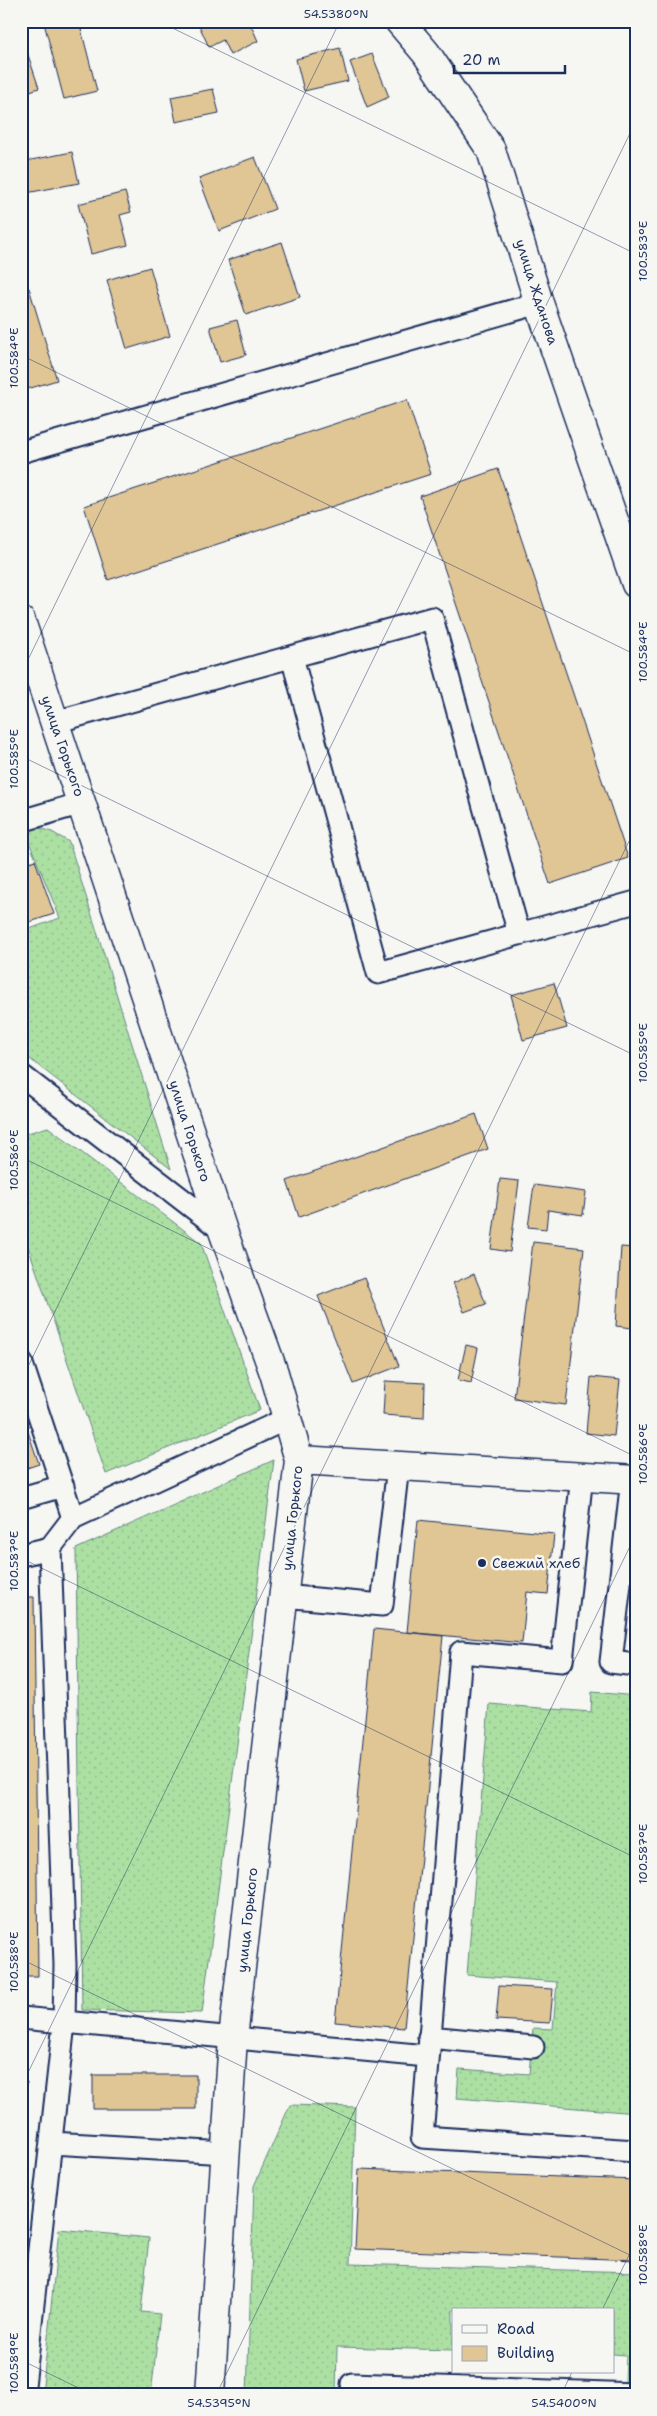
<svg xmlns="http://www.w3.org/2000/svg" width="657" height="2416" viewBox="0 0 657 2416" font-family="'Shantell Sans',sans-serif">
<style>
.grass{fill:url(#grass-dots);stroke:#648880}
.building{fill:#e0c595;stroke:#1b2f5e}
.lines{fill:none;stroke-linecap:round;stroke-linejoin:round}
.lane-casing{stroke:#1b2f5e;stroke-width:25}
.street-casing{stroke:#1b2f5e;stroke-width:31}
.lane{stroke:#f6f6f2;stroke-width:21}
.street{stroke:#f6f6f2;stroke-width:28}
.ticks{fill:none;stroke:#1b2f5e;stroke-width:1;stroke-opacity:0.45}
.poi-dot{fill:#1b2f5e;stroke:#f6f6f2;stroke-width:2}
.labels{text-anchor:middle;stroke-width:5;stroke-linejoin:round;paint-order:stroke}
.street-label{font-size:14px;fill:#1b2f5e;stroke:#f6f6f2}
.poi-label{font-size:14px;fill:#1b2f5e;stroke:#f6f6f2;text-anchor:start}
.neatline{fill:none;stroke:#1b2f5e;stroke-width:2}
.ticks-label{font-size:12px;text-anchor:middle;fill:#1b2f5e}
</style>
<defs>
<pattern id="grass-dots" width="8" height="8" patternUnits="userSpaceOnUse" patternTransform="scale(1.25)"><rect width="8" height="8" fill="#ace0a3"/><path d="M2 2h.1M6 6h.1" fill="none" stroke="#93c08f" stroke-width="1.8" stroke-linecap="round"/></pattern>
</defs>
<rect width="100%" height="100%" fill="#f6f6f2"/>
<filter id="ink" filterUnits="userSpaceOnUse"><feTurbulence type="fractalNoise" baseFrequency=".02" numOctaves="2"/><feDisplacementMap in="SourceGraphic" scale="10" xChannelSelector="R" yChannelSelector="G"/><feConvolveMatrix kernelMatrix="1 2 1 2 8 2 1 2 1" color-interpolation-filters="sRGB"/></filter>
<g filter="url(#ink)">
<path class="grass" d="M 39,828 L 52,832 L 69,842 L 171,1169 L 21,1052 L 21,932 L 60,918 L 24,830 Z
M 48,1127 L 201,1243 L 260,1410 L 106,1474 L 21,1226 L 21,1135 Z
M 274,1460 L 202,2013 L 82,2010 L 76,1549 Z
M 592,1692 L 636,1696 L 636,2113 L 457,2098 L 459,2069 L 529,2074 L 533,2028 L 553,2029 L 557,1982 L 467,1975 L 489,1704 L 591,1712 Z
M 290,2105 L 355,2107 L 350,2264 L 636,2272 L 636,2385 L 625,2384 L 626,2355 L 613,2354 L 613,2310 L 453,2310 L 453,2350 L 337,2347 L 336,2395 L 247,2395 L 254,2186 Z
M 59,2229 L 149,2238 L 141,2312 L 160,2314 L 151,2395 L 42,2395 Z"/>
<path class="building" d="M 50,21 L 79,21 L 97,91 L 64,99 L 44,23 Z
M 197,21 L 249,21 L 258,41 L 230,55 L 223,40 L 209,47 Z
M 21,34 L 39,88 L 21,94 Z
M 340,48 L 348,81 L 304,91 L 296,59 Z
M 372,54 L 389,97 L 367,107 L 350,62 Z
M 213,89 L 219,113 L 176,122 L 171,97 Z
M 72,152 L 79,183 L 21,194 L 21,162 Z
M 255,157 L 275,209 L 219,231 L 199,178 Z
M 125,192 L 131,212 L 120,215 L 128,245 L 91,254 L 78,204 Z
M 282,242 L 300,297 L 246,315 L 228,260 Z
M 150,267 L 170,336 L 127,349 L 107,280 Z
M 29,288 L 57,380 L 21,391 L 21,290 Z
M 237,320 L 246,355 L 220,362 L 210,327 Z
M 407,400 L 431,474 L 108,580 L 84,506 Z
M 498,469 L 628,858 L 550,884 L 420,496 Z
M 35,860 L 54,914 L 21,925 L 21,865 Z
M 554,983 L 567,1028 L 523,1040 L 511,995 Z
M 476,1114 L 488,1149 L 299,1217 L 287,1181 Z
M 500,1179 L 519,1181 L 510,1252 L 491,1249 Z
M 534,1185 L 586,1192 L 583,1215 L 548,1210 L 546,1229 L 528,1227 Z
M 533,1242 L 584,1248 L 566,1405 L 514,1398 Z
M 621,1247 L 636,1248 L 632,1328 L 616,1326 Z
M 474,1274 L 486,1304 L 464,1312 L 453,1283 Z
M 364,1278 L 399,1366 L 353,1384 L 318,1296 Z
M 466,1345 L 478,1348 L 471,1383 L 458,1380 Z
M 591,1377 L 620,1380 L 614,1436 L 586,1433 Z
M 385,1381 L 425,1383 L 424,1418 L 383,1415 Z
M 21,1411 L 39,1464 L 21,1470 Z
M 418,1520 L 554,1534 L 548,1594 L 527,1592 L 522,1643 L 407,1632 Z
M 21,1597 L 34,1597 L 38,1976 L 21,1976 Z
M 374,1629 L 443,1636 L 404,2028 L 335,2022 Z
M 499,1986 L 553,1989 L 550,2023 L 496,2020 Z
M 93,2075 L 196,2075 L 196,2109 L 93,2109 Z
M 21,2081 L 27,2082 L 21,2139 Z
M 359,2169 L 636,2180 L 636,2260 L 355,2249 Z"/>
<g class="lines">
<g class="lane-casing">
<path id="lane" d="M 21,452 L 539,303
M 292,657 L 378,973 L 519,934
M 55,722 L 432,618 L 519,934 L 636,902
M 21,821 L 82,803
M 21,1075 L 223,1231
M 21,1361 L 73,1518
M 582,1475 L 562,1661 L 461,1652 L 422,2137 L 636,2151
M 632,1479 L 611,1662 L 636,1665
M 21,1498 L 63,1486
M 21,1555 L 50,1548
M 283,1596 L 382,1605 L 398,1466
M 21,2018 L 427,2056
M 429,2037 L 533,2047
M 51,2143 L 227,2153
M 352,2384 L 636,2394
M 23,2395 L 64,2023 L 65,1965 L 50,1548 L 73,1518 L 286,1419"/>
</g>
<g class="street-casing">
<path id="street" d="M 399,21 L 426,53 L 491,150 L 539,303 L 636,584
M 21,621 L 223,1231 L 274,1373 L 299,1460 L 233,2038 L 210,2395
M 299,1460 L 636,1480"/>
</g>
<use href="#lane" class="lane"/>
<use href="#street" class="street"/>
</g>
</g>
<path class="ticks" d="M 158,21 L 636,254M 21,355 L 636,655M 21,674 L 340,21M 21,756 L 636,1056M 21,1157 L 636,1457M 21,1381 L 636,121M 21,1558 L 636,1858M 21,1959 L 636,2258M 21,2087 L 636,827M 602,2310 L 636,2241M 21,2360 L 93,2395M 216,2395 L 636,1534M 561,2395 L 572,2372"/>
<circle class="poi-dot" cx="482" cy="1563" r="5"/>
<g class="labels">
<g class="street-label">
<text transform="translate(537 292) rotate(72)" y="5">улица Жданова</text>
<text transform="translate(63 746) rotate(71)" y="5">улица Горького</text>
<text transform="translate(190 1131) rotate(72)" y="5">улица Горького</text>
<text transform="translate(292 1518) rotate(-84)" y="5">улица Горького</text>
<text transform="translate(247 1920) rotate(-84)" y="5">улица Горького</text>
</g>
<g class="poi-label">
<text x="492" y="1568">Свежий хлеб</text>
</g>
</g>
<rect width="657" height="2416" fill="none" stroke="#f6f6f2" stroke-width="55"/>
<rect x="452" y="2308" width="162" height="65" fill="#f6f6f2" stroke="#9ea6b7"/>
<rect x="462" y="2325" width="25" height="8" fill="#f6f6f2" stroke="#9ea6b7"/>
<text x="497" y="2334" font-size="15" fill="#1b2f5e">Road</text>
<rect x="462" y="2346" width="25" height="15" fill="#e0c595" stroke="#9ea6b7"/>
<text x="497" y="2358" font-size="15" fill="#1b2f5e">Building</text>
<path d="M454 65v8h111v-8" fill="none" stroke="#1b2f5e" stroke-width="2.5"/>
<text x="462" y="65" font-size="15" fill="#1b2f5e" stroke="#f6f6f2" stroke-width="4" paint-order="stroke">20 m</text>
<rect x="28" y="28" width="602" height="2360" class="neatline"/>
<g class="ticks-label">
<text x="336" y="18">54.5380°N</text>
<text transform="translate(643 251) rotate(-90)" y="4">100.583°E</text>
<text transform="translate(14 358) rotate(-90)" y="4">100.584°E</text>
<text transform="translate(643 652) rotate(-90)" y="4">100.584°E</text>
<text transform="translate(14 759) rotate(-90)" y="4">100.585°E</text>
<text transform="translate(643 1053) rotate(-90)" y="4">100.585°E</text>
<text transform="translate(14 1160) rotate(-90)" y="4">100.586°E</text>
<text transform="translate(643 1454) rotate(-90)" y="4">100.586°E</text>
<text transform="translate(14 1561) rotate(-90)" y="4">100.587°E</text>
<text transform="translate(643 1854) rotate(-90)" y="4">100.587°E</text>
<text transform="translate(14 1962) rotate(-90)" y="4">100.588°E</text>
<text transform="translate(643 2255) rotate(-90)" y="4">100.588°E</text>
<text transform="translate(14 2363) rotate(-90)" y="4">100.589°E</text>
<text x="219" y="2407">54.5395°N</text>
<text x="564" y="2407">54.5400°N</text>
</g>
</svg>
